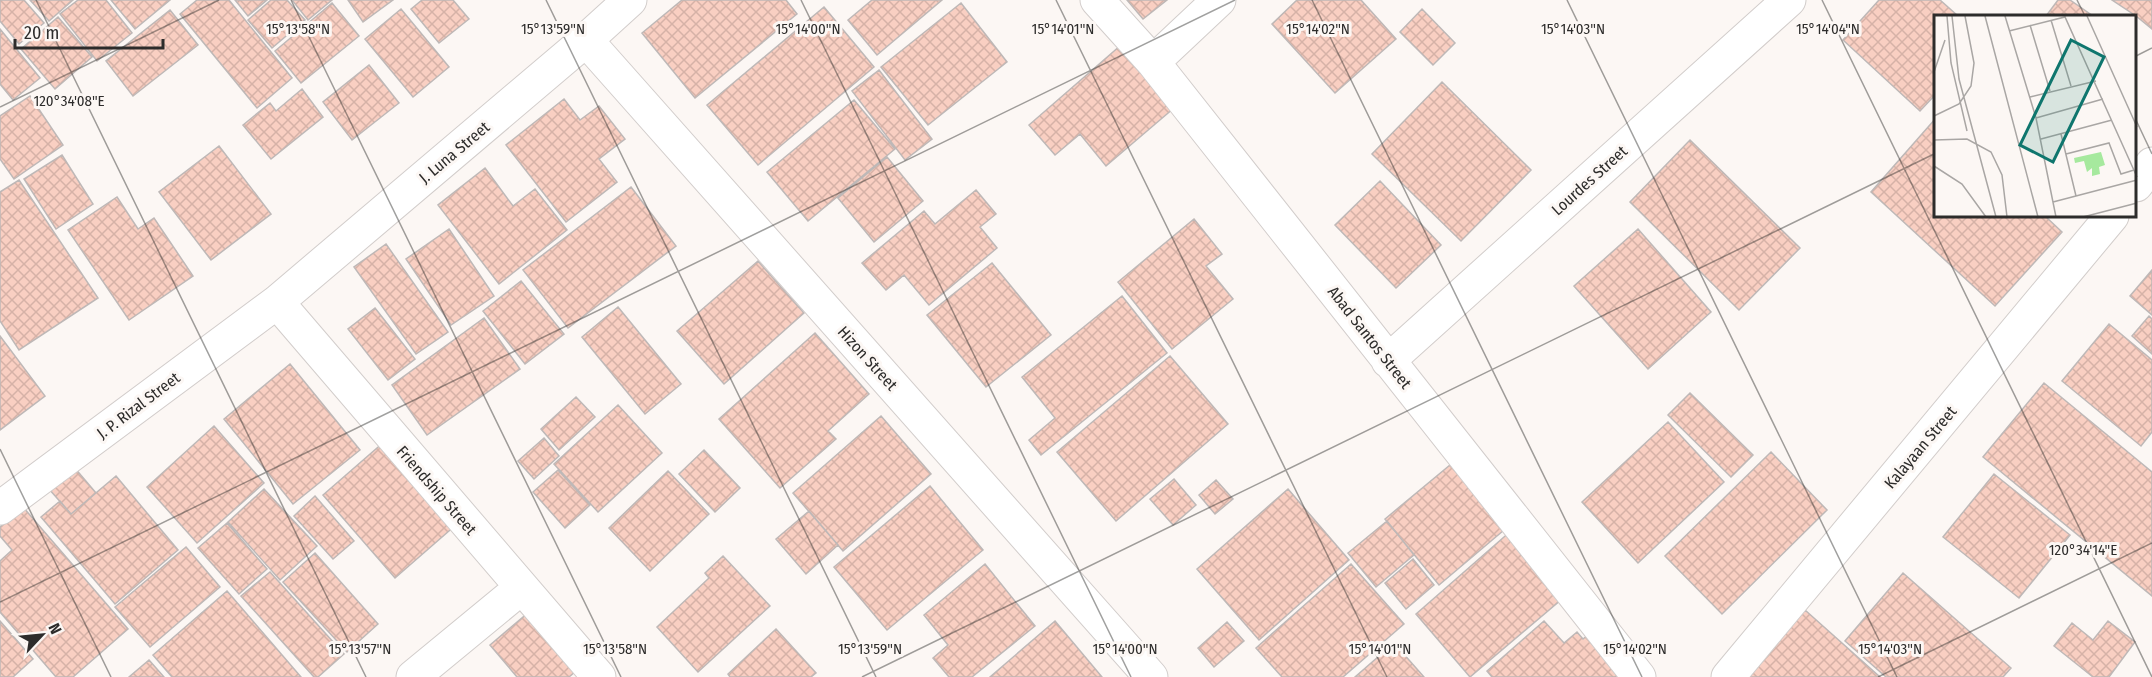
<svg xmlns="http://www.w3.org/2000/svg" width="2152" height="677" viewBox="0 0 2152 677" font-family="'Fira Sans Condensed',sans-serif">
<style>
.building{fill:url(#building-cross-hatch);stroke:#beb8b7;stroke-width:1.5}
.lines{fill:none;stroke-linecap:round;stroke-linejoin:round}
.minor-casing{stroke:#d2cdcb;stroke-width:35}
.minor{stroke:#fff;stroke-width:33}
.ticks{fill:none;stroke:#2d2c2b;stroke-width:1.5;stroke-opacity:0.45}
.labels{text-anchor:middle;stroke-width:6;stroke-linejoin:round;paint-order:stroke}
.street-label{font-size:16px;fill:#2d2c2b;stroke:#fcf7f4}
.inset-road{fill:none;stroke:#a9a6a4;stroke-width:1.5}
.view{fill:#0f766e;fill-opacity:0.15;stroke:#0f766e;stroke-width:3}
.inset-edge{fill:none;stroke:#2d2c2b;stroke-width:3}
.ticks-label{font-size:15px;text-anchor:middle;fill:#2d2c2b;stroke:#fcf7f4;stroke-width:6;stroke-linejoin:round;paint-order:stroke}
</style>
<defs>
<pattern id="building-cross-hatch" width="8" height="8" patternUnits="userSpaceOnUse" patternTransform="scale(1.5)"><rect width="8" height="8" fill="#f9cfc2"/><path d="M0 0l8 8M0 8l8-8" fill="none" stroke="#d6b2a7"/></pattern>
</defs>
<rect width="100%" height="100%" fill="#fcf7f4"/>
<path class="building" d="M 0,0 L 24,0 L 44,23 L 19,44 L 0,21 Z
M 30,0 L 73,0 L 49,21 Z
M 78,0 L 106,0 L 132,33 L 97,61 L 60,14 Z
M 111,0 L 170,0 L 135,29 Z
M 197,0 L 229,0 L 292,78 L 257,108 L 180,14 Z
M 235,0 L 267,0 L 248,16 Z
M 271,0 L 287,0 L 305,20 L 272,48 L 248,20 Z
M 292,0 L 332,0 L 308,20 Z
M 348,0 L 393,0 L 363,22 Z
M 422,0 L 453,0 L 469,19 L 439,43 L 411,9 Z
M 682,0 L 786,0 L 797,14 L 695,98 L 642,33 Z
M 872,0 L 942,0 L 877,55 L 848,20 Z
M 1127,0 L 1167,0 L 1143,19 Z
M 1297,0 L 1361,0 L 1396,39 L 1335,93 L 1272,24 Z
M 1879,0 L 1940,0 L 1958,16 L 1936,16 L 1936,94 L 1920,111 L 1843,40 Z
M 2058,0 L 2070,0 L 2093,16 L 2046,16 Z
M 2112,0 L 2152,0 L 2152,29 L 2136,16 Z
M 332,3 L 359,36 L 301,83 L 275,51 Z
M 961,3 L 1007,62 L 928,125 L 881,67 Z
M 824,7 L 874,67 L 758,165 L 707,105 Z
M 401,9 L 449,67 L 413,97 L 365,39 Z
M 1422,9 L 1455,43 L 1433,65 L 1400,32 Z
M 170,10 L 198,45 L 133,96 L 106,61 Z
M 58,17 L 92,57 L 55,89 L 21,49 Z
M 0,29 L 40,78 L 13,100 L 0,84 Z
M 1121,45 L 1174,108 L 1106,166 L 1080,134 L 1055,155 L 1029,125 Z
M 369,65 L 399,103 L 352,140 L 323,102 Z
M 879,70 L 932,139 L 905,160 L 852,91 Z
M 1442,82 L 1531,170 L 1461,241 L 1372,154 Z
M 302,89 L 323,117 L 271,159 L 243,125 L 270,103 L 276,111 Z
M 30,96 L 63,145 L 14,179 L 0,159 L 0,116 Z
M 564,99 L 580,120 L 599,106 L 625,139 L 599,159 L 617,182 L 566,222 L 506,145 Z
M 854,100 L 895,149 L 808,221 L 767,172 Z
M 1936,118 L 1936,216 L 2045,216 L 2062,232 L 1995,306 L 1871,192 Z
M 1690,140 L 1800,248 L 1739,310 L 1630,202 Z
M 219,146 L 271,214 L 211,260 L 159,192 Z
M 62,155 L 93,204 L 56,229 L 24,179 Z
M 887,157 L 923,201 L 874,242 L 838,198 Z
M 485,168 L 513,206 L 535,189 L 567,230 L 499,284 L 438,205 Z
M 19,180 L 98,298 L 19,350 L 0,321 L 0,192 Z
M 1380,181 L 1441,245 L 1396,288 L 1335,225 Z
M 631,187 L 676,246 L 568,328 L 523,270 Z
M 976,190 L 996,214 L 980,227 L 997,248 L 929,305 L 904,275 L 886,290 L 862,263 L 924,211 L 935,224 Z
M 117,197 L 138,229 L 154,218 L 193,276 L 129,320 L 68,230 Z
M 1194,219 L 1222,254 L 1206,266 L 1233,299 L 1172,349 L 1118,282 Z
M 449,229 L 494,296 L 451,325 L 406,259 Z
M 1638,229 L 1711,312 L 1648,369 L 1574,286 Z
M 386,244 L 448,332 L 416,354 L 354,267 Z
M 758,261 L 804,313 L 724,384 L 677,331 Z
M 992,263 L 1051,335 L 986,387 L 927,315 Z
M 2152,270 L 2152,315 L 2130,296 Z
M 521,281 L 564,334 L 525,364 L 483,311 Z
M 1122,296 L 1167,353 L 1041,455 L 1029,440 L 1055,418 L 1022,377 Z
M 618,307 L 681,384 L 645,414 L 582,337 Z
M 375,308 L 415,359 L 388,380 L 348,329 Z
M 2149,316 L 2152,319 L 2152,354 L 2132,336 Z
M 484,318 L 520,369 L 427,435 L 392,385 Z
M 2109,324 L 2152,360 L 2152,432 L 2141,446 L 2062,381 Z
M 815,333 L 869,394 L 828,431 L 836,439 L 780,488 L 719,419 Z
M 0,336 L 45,396 L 0,430 Z
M 1170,356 L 1228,424 L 1116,521 L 1057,452 Z
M 290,364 L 360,450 L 293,504 L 224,419 Z
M 2044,383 L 2152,472 L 2152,596 L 1983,457 Z
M 1690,393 L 1753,455 L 1731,477 L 1668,415 Z
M 576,397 L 595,417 L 559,450 L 541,429 Z
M 618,405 L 662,453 L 598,512 L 554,464 Z
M 881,416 L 931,474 L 843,551 L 793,493 Z
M 1668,422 L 1724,482 L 1638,563 L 1582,502 Z
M 214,426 L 264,483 L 197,543 L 147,487 Z
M 544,438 L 559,456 L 534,479 L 518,461 Z
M 385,441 L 457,524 L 395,578 L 323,495 Z
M 704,450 L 740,488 L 715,512 L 679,474 Z
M 1771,452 L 1827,510 L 1722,614 L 1665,556 Z
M 68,460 L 96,493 L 71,514 L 42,481 Z
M 1456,460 L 1510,525 L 1439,585 L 1385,519 Z
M 558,470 L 590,505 L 565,528 L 533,492 Z
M 668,471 L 709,514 L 650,571 L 609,528 Z
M 1994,474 L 2070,535 L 2019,598 L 1943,537 Z
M 116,476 L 178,550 L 115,604 L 41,517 L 60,501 L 71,514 Z
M 1174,479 L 1196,505 L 1173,525 L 1150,499 Z
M 1216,480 L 1233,499 L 1215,514 L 1199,495 Z
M 930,486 L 983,550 L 887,630 L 834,567 Z
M 264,489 L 317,546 L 280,580 L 228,522 Z
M 1288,489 L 1349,560 L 1259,640 L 1197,569 Z
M 315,496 L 354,541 L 333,559 L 294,516 Z
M 23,507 L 128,629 L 73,677 L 56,677 L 0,612 L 0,561 L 12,550 L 0,536 L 0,527 Z
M 809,511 L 838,545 L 806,574 L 776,539 Z
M 1387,521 L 1414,555 L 1376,587 L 1348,553 Z
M 227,523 L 267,569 L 239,594 L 198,548 Z
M 1512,530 L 1568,594 L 1470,677 L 1416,614 Z
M 186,547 L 220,587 L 150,647 L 115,607 Z
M 315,553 L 378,624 L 347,652 L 283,582 Z
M 723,556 L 770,606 L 698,672 L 657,627 L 709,578 L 705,573 Z
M 1413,559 L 1434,585 L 1406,609 L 1385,583 Z
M 985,564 L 1035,626 L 972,677 L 949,677 L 933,658 L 948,645 L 924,615 Z
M 1351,564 L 1404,624 L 1343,677 L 1282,677 L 1256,648 Z
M 270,572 L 344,654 L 318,677 L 314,677 L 241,596 Z
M 1903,573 L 2011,668 L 2003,677 L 1886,677 L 1845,641 Z
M 227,591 L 301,677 L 172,677 L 153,655 Z
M 536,606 L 584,664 L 569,677 L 517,677 L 490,645 Z
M 1805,610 L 1880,677 L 1745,677 Z
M 0,621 L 33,659 L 13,677 L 0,677 Z
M 1055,621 L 1102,677 L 990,677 Z
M 1544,621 L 1564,643 L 1577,632 L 1583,639 L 1595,629 L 1637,677 L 1492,677 L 1487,671 Z
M 2108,621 L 2135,642 L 2109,677 L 2093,677 L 2054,646 L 2072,623 L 2093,640 Z
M 1227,622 L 1244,641 L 1214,667 L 1198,648 Z
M 776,629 L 816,673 L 811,677 L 730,677 L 728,674 Z
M 1394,643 L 1424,677 L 1355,677 Z
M 149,660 L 164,677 L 129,677 Z"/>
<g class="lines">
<g class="minor-casing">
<path id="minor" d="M 1097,0 L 1153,62 L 1639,677
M 586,40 L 1151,677
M 1153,62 L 1219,0
M 2136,185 L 2152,164
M 277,302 L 599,677
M 1388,361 L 1789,0
M 0,508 L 277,302 L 586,40 L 630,0
M 413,677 L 521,588
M 1728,677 L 2112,216"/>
</g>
<use href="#minor" class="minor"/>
</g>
<path class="ticks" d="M 36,0 L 366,677M 291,0 L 621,677M 546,0 L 876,677M 801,0 L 1131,677M 1056,0 L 1387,677M 1312,0 L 1642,677M 1567,0 L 1897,677M 1822,0 L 2152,677M 2077,0 L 2085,16M 2136,56 L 2152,48M 0,107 L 219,0M 2136,120 L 2152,154M 0,449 L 111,677M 0,602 L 1235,0M 862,677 L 1936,153M 1878,677 L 2152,543"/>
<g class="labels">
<g class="street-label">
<text transform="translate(454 152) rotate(-40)" y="6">J. Luna Street</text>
<text transform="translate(1589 180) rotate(-42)" y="6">Lourdes Street</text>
<text transform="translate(1370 337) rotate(52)" y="6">Abad Santos Street</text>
<text transform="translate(868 358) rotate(48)" y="6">Hizon Street</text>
<text transform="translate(138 405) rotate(-37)" y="6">J. P. Rizal Street</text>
<text transform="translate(1920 447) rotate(-50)" y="6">Kalayaan Street</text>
<text transform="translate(437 490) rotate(49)" y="6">Friendship Street</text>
</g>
</g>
<g transform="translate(1934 15)">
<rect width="202" height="202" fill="#fcf7f4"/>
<path d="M 167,137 L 171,150 L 165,152 L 166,159 L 158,161 L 158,153 L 153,157 L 150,146 L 141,148 L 140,143 Z" fill="#a6e99e"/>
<path class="inset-road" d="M 13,1 L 17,48 L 33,116M 18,1 L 25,64 L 62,202M 51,1 L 104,202M 71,1 L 102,103 L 122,202M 153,1 L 203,112M 117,5 L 137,71M 96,10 L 116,76M 75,16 L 131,2 L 203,162M 0,57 L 11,25M 96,82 L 162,66M 0,101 L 25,89 L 37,71 L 40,48 L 31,1M 102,103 L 169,84M 127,119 L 142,181M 107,124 L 178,105M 0,125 L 33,124 L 57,137 L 68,160 L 73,202M 132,139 L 175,128 L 187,159 L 200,155M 0,151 L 28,169 L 52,202M 119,187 L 203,165M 149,202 L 203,188"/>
<path class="view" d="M 137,25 L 170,42 L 119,147 L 86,130 Z"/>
<rect width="202" height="202" class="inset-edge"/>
</g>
<g class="ticks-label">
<text x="298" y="34">15°13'58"N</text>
<text x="553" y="34">15°13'59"N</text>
<text x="808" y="34">15°14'00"N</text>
<text x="1063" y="34">15°14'01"N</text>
<text x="1318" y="34">15°14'02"N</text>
<text x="1573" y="34">15°14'03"N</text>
<text x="1828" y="34">15°14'04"N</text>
<text x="69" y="106">120°34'08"E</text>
<text x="2083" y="555">120°34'14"E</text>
<text x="360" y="654">15°13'57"N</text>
<text x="615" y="654">15°13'58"N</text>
<text x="870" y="654">15°13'59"N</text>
<text x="1125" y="654">15°14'00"N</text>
<text x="1380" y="654">15°14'01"N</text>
<text x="1635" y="654">15°14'02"N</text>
<text x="1890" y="654">15°14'03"N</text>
</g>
<g transform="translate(42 635) rotate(64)" stroke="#fcf7f4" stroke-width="4.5" paint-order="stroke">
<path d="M0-4.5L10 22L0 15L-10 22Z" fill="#2d2c2b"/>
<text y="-9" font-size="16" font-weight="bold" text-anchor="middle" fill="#2d2c2b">N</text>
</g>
<path d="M15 39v9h148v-9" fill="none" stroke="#2d2c2b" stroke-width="3"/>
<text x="24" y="39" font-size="18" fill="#2d2c2b" stroke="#fcf7f4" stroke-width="4.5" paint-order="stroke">20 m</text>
</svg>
